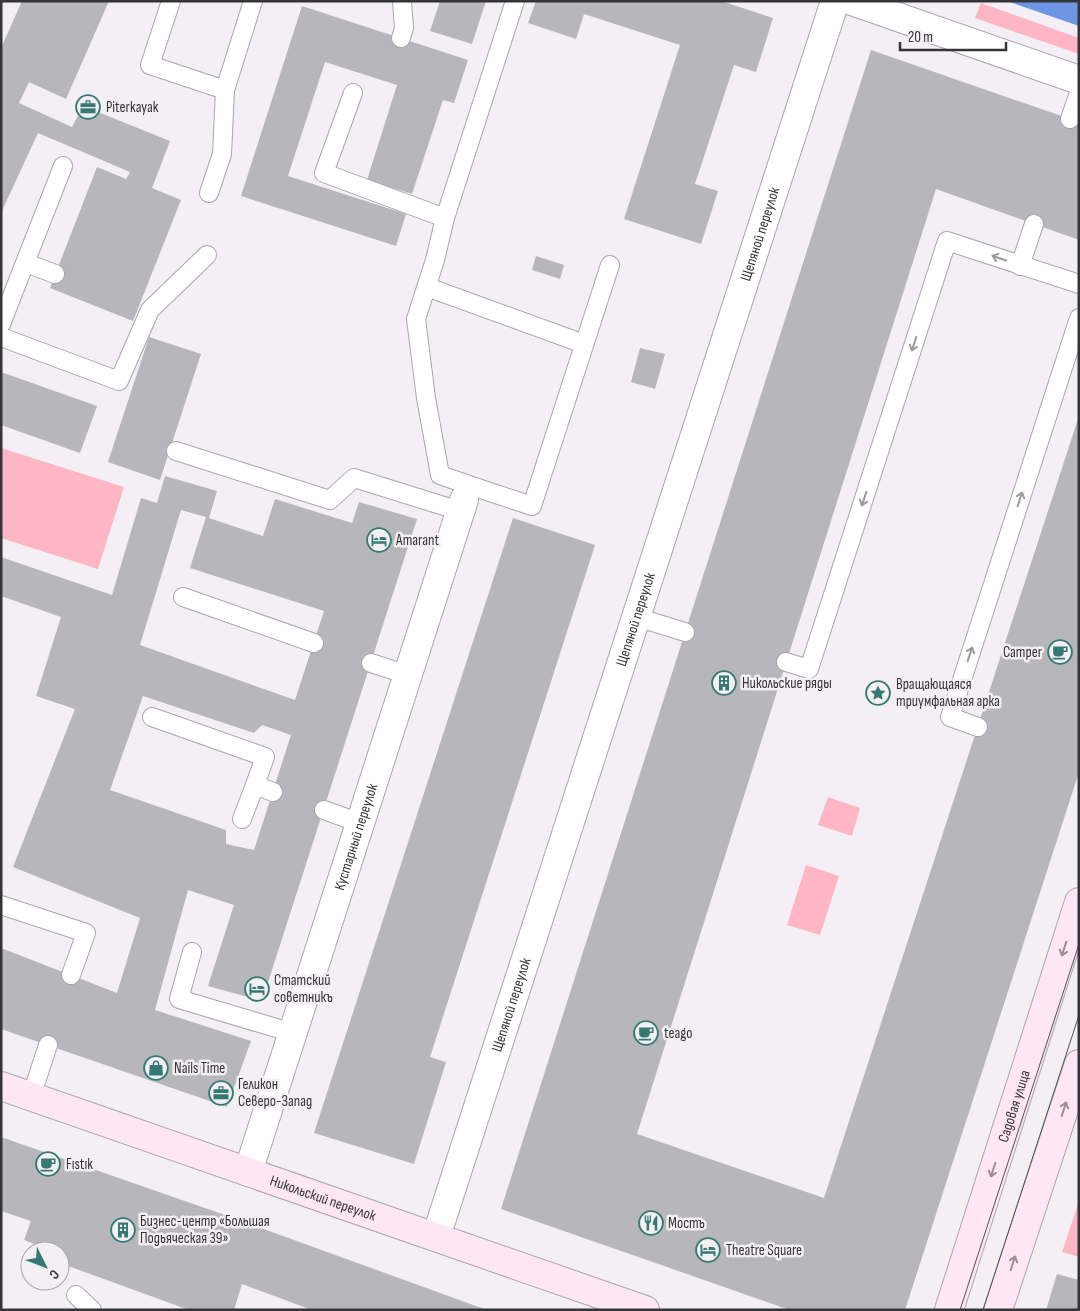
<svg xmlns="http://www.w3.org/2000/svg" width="1080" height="1311" viewBox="0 0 1080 1311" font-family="'Sofia Sans Condensed',sans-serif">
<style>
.green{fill:#feb5c4}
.water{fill:#6e96e4}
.building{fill:#b6b6bc;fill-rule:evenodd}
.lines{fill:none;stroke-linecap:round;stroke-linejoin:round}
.lane-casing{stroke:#a9a6ab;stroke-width:20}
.street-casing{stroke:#a9a6ab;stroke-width:30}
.secondary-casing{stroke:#a9a6ab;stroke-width:30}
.lane{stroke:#fff;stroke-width:18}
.street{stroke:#fff;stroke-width:28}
.secondary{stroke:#fee6f6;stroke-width:28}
.tram{stroke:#514f52;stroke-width:1}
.oneway{stroke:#9a9a9a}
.oneway2{stroke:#9a8d96}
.labels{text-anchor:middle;stroke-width:5;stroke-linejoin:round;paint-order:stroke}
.poi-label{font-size:15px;fill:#353436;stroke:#f3eff5;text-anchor:start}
.street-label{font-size:15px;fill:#353436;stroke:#f3eff5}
</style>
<rect width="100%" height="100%" fill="#f3eff5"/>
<path class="green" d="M 981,3 L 1079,38 L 1079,54 L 975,18 Z
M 1,448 L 124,487 L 98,569 L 1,538 Z
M 828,797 L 860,808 L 852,836 L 818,825 Z
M 806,865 L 839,876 L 820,935 L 787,925 Z
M 1079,1201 L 1079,1257 L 1062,1252 Z"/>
<path class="water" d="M 1007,1 L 1079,1 L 1079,26 Z"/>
<path class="building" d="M 22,1 L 109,1 L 66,99 L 29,82 L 19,103 L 72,127 L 83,106 L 170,141 L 152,188 L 181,200 L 133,321 L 50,288 L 97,167 L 126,179 L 130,172 L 38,133 L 1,213 L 1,48 Z
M 440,1 L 486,1 L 472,44 L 430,31 Z
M 536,1 L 721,1 L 773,18 L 756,72 L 734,65 L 695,184 L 718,191 L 701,244 L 624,219 L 680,45 L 584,14 L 576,39 L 528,23 Z
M 302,6 L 468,60 L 454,103 L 443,100 L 412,194 L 367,180 L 397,85 L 325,62 L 288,176 L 406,214 L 396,246 L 241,196 Z
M 871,50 L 1079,122 L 1079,240 L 936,189 L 637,1134 L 824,1198 L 1078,419 L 1079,772 L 905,1310 L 790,1310 L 501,1209 Z
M 536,256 L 564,265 L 560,279 L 532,270 Z
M 149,337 L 201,354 L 160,480 L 108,462 Z
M 640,348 L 665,354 L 655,389 L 631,382 Z
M 1,372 L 97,406 L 80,453 L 1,425 Z
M 165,476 L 217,491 L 209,518 L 263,536 L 275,499 L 352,523 L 359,502 L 417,519 L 262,1001 L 208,986 L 234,905 L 188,890 L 155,1010 L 251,1041 L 227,1107 L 1,1029 L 1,948 L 117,993 L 140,918 L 13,867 L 75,709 L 36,696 L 61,617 L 1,596 L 1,557 L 112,595 L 141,498 L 157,503 ZM 181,510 L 206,517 L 190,568 L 324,611 L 295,700 L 140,645 ZM 143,696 L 254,733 L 262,725 L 291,735 L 254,850 L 226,844 L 226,830 L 110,790 Z
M 513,518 L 595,545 L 430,1057 L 446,1062 L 414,1164 L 314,1133 Z
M 1,1137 L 225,1215 L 487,1310 L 312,1310 L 242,1284 L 234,1310 L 189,1310 L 60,1263 L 60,1251 L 53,1251 L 24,1240 L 31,1221 L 1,1211 Z
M 1057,1274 L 1079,1280 L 1079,1310 L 1046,1310 Z"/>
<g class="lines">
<g class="lane-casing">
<path id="lane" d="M 171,1 L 150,65 L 225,90
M 401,38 L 404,28 L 402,1
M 353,93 L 324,173 L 445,218
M 1070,119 L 1079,93
M 209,193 L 222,154 L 225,90 L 253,1
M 26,263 L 55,274
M 1020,266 L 1034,224
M 427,287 L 584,344
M 1,324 L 63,166
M 1,337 L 119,381 L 150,310 L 207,255
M 176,451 L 330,500 L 354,478 L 460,511
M 469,485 L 532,506 L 610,265
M 464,500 L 469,485 L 440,475 L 426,398 L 416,319 L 435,260 L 445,218 L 515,1
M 183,597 L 314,643
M 636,617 L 685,632
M 786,662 L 809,669 L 947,241 L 1079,284
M 371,663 L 408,675
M 152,717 L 265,757 L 255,785
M 978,727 L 950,717 L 1079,318
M 324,810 L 360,823
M 242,819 L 255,785 L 273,792
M 1,905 L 86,933 L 71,975
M 192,952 L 179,999 L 293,1033
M 31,1097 L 48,1045
M 76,1295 L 92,1310"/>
</g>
<g class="street-casing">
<g id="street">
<path d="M 852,1 L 1079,80"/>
<path id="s1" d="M 248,1172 L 464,500"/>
<path id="s2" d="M 436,1237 L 835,1"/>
</g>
</g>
<g class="secondary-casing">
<g id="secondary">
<path id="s3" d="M 1,1086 L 645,1310"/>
<path id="s4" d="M 949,1310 L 1079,902"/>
<path d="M 998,1310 L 1079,1064"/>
</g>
</g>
<use href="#lane" class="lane"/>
<use href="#street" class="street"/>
<use href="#secondary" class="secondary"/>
<path class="tram" d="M 960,1310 L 1079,944
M 983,1310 L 1079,1015"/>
</g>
<defs><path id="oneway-shaft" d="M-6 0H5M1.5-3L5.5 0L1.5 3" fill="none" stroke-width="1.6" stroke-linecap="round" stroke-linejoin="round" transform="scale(1.25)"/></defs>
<g class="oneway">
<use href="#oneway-shaft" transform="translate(999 258) rotate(-161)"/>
<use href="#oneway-shaft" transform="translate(914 344) rotate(108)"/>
<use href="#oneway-shaft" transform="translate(864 499) rotate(108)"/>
<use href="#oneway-shaft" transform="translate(1020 499) rotate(-72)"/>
<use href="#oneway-shaft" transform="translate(970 654) rotate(-72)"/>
</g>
<g class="oneway2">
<use href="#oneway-shaft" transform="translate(1064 949) rotate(108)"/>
<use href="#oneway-shaft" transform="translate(1064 1109) rotate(-72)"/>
<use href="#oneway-shaft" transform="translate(993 1170) rotate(108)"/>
<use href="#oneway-shaft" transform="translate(1013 1263) rotate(-72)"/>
</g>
<defs>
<g id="office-ring" transform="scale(1.25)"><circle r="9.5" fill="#f3eff5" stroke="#347a73" stroke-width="1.5"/><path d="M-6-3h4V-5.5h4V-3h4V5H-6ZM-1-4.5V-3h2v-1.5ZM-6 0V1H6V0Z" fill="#347a73"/></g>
<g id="hotel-ring" transform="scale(1.25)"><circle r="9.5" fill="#f3eff5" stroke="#347a73" stroke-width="1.5"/><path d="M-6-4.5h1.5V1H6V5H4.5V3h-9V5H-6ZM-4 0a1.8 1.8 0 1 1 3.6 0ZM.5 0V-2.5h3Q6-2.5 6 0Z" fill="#347a73"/></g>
<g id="cafe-ring" transform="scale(1.25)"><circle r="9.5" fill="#f3eff5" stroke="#347a73" stroke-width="1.5"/><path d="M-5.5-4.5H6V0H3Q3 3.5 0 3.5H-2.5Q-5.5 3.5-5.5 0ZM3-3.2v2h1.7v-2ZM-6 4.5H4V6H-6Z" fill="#347a73"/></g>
<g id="building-ring" transform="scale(1.25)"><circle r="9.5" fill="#f3eff5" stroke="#347a73" stroke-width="1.5"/><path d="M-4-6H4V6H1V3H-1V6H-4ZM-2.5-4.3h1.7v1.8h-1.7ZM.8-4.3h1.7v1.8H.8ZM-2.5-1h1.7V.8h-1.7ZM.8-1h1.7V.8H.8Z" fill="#347a73"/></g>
<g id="sight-ring" transform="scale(1.25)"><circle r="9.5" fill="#f3eff5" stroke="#347a73" stroke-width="1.5"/><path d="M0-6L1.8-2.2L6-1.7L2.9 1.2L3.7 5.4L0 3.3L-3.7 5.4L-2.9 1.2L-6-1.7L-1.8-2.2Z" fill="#347a73"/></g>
<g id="shop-ring" transform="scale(1.25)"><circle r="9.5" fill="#f3eff5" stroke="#347a73" stroke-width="1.5"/><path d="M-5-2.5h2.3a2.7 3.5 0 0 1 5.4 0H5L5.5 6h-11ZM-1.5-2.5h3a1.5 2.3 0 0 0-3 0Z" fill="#347a73"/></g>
<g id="restaurant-ring" transform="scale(1.25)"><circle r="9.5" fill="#f3eff5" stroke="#347a73" stroke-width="1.5"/><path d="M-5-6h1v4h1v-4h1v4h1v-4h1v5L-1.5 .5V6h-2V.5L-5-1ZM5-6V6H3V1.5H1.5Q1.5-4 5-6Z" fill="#347a73"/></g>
</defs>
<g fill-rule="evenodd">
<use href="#office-ring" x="88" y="107"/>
<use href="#hotel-ring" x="379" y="540"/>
<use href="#cafe-ring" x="1060" y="652"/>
<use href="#building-ring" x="724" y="683"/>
<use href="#sight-ring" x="878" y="693"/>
<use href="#hotel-ring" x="257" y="989"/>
<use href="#cafe-ring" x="646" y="1033"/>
<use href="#shop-ring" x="156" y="1068"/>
<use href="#office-ring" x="221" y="1093"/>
<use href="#cafe-ring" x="48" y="1164"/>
<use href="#restaurant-ring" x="651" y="1223"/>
<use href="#building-ring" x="123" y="1230"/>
<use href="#hotel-ring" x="708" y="1250"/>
</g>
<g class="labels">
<g class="poi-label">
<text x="106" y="112">Piterkayak</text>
<text x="396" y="545">Amarant</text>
<text x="1042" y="657" text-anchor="end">Camper</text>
<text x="742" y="688">Никольские ряды</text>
<text x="896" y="689">Вращающаяся<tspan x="896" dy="17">триумфальная арка</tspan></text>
<text x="274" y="985">Статский<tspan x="274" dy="17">советникъ</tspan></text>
<text x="664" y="1038">teago</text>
<text x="174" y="1073">Nails Time</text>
<text x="238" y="1089">Геликон<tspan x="238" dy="17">Северо-Запад</tspan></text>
<text x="66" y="1169">Fıstık</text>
<text x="140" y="1226">Бизнес-центр «Большая<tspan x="140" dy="17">Подьяческая 39»</tspan></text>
<text x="668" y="1228">Мостъ</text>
<text x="726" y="1255">Theatre Square</text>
</g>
<g class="street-label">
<text dy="5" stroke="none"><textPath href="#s2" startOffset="1054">Щепяной переулок</textPath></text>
<text dy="5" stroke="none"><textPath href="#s2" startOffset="649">Щепяной переулок</textPath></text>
<text dy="5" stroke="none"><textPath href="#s1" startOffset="352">Кустарный переулок</textPath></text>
<text dy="5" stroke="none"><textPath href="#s2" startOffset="244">Щепяной переулок</textPath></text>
<text dy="5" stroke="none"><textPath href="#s4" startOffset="214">Садовая улица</textPath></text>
<text dy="5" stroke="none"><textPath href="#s3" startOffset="341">Никольский переулок</textPath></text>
</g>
</g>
<rect width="1080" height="1311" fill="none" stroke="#353436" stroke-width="5"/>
<g transform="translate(45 1266) rotate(132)"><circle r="24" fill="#f3eff5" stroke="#a7a4a9"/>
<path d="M0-4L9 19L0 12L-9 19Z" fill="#347a73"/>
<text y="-8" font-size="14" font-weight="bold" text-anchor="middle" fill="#353436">С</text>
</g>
<path d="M900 42v8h106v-8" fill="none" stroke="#353436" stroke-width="2.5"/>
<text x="908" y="42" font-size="15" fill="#353436" stroke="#f3eff5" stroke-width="4" paint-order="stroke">20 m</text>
</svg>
